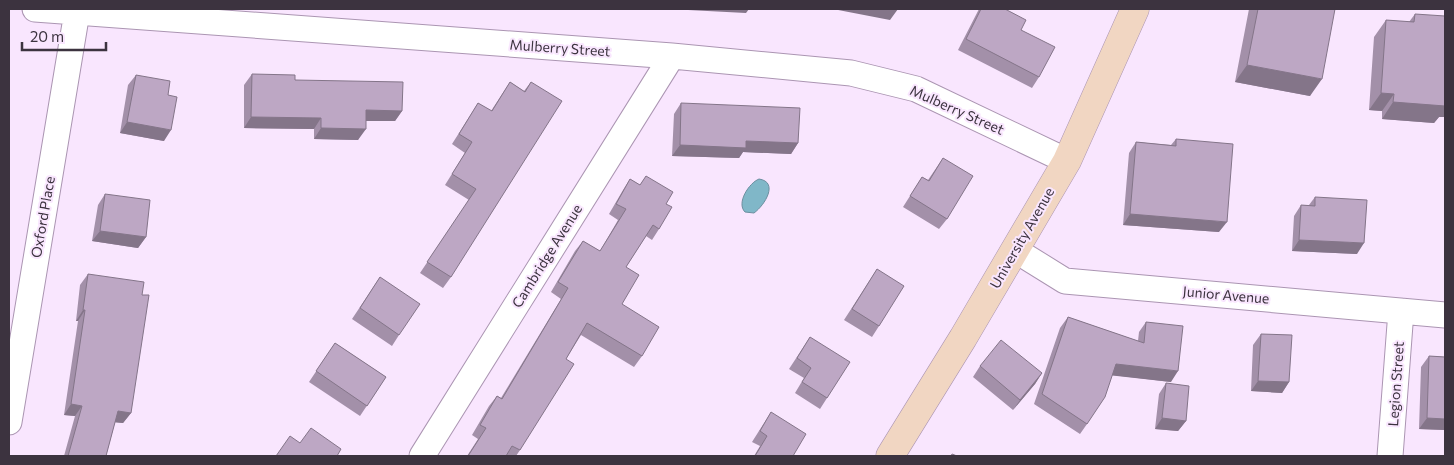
<svg xmlns="http://www.w3.org/2000/svg" width="1454" height="465" viewBox="0 0 1454 465" font-family="Commissioner,sans-serif">
<style>
.water{fill:#80b7c8;stroke:#6c8f9f}
.lines{fill:none;stroke-linecap:round;stroke-linejoin:round}
.street-casing{stroke:#ab95b2;stroke-width:27}
.secondary-casing{stroke:#ab95b2;stroke-width:29}
.street{stroke:#fff;stroke-width:25}
.secondary{stroke:#f1d6c2;stroke-width:28}
.wall{fill:#a390a9}
.shaded-wall{fill:#847589}
.building{fill:#bda7c4;stroke:#847589}
.labels{text-anchor:middle;stroke-width:4;stroke-linejoin:round;paint-order:stroke}
.street-label{font-size:14px;fill:#3c333f;stroke:#f9e6fe}
</style>
<rect width="100%" height="100%" fill="#f9e6fe"/>
<path class="water" d="M 759,179 C 779,182 765,205 754,213 L 745,212 C 736,203 749,183 759,179 Z"/>
<g class="lines">
<g class="street-casing">
<path id="street" d="M 35,9 L 672,56 L 851,73 L 916,89 L 1067,161
M 1015,250 L 1065,281 L 1445,315
M 9,422 L 77,12
M 422,456 L 672,56
M 1390,456 L 1401,311"/>
</g>
<g class="secondary-casing">
<path id="secondary" d="M 890,456 L 963,338 L 1067,161 L 1135,9"/>
</g>
<use href="#street" class="street"/>
<use href="#secondary" class="secondary"/>
</g>
<path class="wall" d="M 979,9 L 1005,9 L 1021,30 L 1039,77 L 1032,88 L 958,50 Z
M 1249,9 L 1335,9 L 1310,96 L 1235,82 Z
M 1415,14 L 1439,117 L 1434,123 L 1382,119 L 1382,111 L 1369,110 L 1374,37 L 1386,20 L 1409,22 Z
M 252,74 L 295,80 L 402,111 L 395,121 L 366,121 L 358,140 L 314,139 L 314,129 L 244,128 L 244,85 Z
M 136,75 L 168,95 L 164,141 L 120,133 L 128,85 Z
M 510,82 L 524,91 L 531,82 L 451,277 L 443,288 L 420,273 L 469,200 L 445,185 L 465,153 L 452,144 L 478,103 L 491,111 Z
M 681,103 L 798,143 L 791,154 L 743,152 L 739,158 L 672,156 L 674,114 Z
M 1176,139 L 1219,232 L 1123,225 L 1129,153 L 1136,142 L 1171,145 Z
M 943,158 L 947,219 L 939,229 L 903,207 L 922,177 L 928,180 Z
M 646,176 L 666,204 L 659,229 L 652,240 L 646,236 L 626,267 L 622,304 L 642,356 L 634,367 L 581,335 L 566,359 L 520,450 L 516,456 L 467,456 L 478,439 L 472,435 L 489,406 L 497,396 L 501,398 L 561,299 L 551,292 L 575,251 L 583,241 L 600,251 L 618,220 L 609,214 L 623,190 L 630,179 L 640,185 Z
M 105,194 L 146,237 L 138,248 L 92,241 L 98,205 Z
M 1315,197 L 1357,254 L 1292,251 L 1294,216 L 1301,205 L 1309,205 Z
M 877,269 L 879,326 L 872,337 L 844,320 Z
M 88,274 L 142,295 L 131,413 L 123,423 L 115,422 L 106,456 L 64,456 L 75,416 L 64,415 L 78,321 L 76,321 L 80,285 Z
M 380,277 L 399,335 L 392,346 L 352,319 Z
M 1068,317 L 1138,341 L 1139,332 L 1146,322 L 1171,382 L 1112,375 L 1087,424 L 1080,434 L 1034,404 L 1060,328 Z
M 1261,334 L 1289,382 L 1282,393 L 1251,391 L 1253,345 Z
M 810,337 L 827,398 L 820,409 L 795,393 L 804,378 L 789,369 Z
M 335,343 L 386,377 L 360,416 L 309,382 Z
M 1429,356 L 1445,357 L 1445,430 L 1419,429 L 1421,367 Z
M 980,366 L 1042,373 L 1035,384 L 1013,410 L 973,377 Z
M 1166,383 L 1186,421 L 1178,431 L 1155,429 L 1159,394 Z
M 771,412 L 793,456 L 754,456 L 760,446 L 752,442 Z"/>
<path class="shaded-wall" d="M 689,9 L 749,9 L 746,13 L 688,10 Z
M 812,9 L 827,9 L 826,10 Z
M 833,9 L 898,9 L 890,20 Z
M 1247,65 L 1322,79 L 1310,96 L 1235,82 Z
M 1381,93 L 1394,94 L 1382,111 L 1369,110 Z
M 1393,102 L 1445,102 L 1445,117 L 1439,117 L 1434,123 L 1382,119 Z
M 366,110 L 402,111 L 395,121 L 359,121 Z
M 251,117 L 321,118 L 314,129 L 244,128 Z
M 127,122 L 171,130 L 164,141 L 120,133 Z
M 321,128 L 366,129 L 358,140 L 314,139 Z
M 746,141 L 798,143 L 791,154 L 743,152 L 739,158 L 672,156 L 680,145 Z
M 1130,214 L 1227,222 L 1219,232 L 1123,225 Z
M 100,231 L 146,237 L 138,248 L 92,241 Z
M 1299,240 L 1364,243 L 1357,254 L 1292,251 Z
M 83,310 L 85,310 L 78,321 L 76,321 Z
M 1116,364 L 1178,371 L 1171,382 L 1108,375 Z
M 1042,373 L 1035,384 L 1013,410 L 1020,400 Z
M 1258,381 L 1289,382 L 1282,393 L 1251,391 Z
M 71,404 L 82,406 L 75,416 L 64,415 Z
M 118,411 L 131,413 L 123,423 L 111,422 Z
M 1162,418 L 1186,421 L 1178,431 L 1155,429 Z
M 1427,418 L 1445,419 L 1445,430 L 1419,429 Z"/>
<path class="building" d="M 981,9 L 1005,9 L 1026,20 L 1021,30 L 1055,47 L 1039,77 L 966,39 Z
M 1258,9 L 1335,9 L 1322,79 L 1247,65 Z
M 1415,14 L 1445,16 L 1445,106 L 1393,102 L 1394,94 L 1381,93 L 1386,20 L 1414,22 Z
M 252,74 L 295,75 L 295,80 L 403,82 L 402,111 L 366,110 L 366,129 L 321,128 L 321,118 L 251,117 Z
M 136,75 L 170,81 L 168,95 L 177,97 L 171,130 L 127,122 Z
M 510,82 L 525,92 L 531,82 L 562,101 L 451,277 L 427,262 L 476,189 L 452,174 L 472,142 L 459,134 L 478,103 L 492,111 Z
M 681,103 L 800,108 L 798,143 L 746,141 L 746,148 L 680,145 Z
M 1176,139 L 1233,144 L 1227,222 L 1130,214 L 1136,142 L 1176,146 Z
M 943,158 L 973,176 L 947,219 L 910,196 L 922,177 L 929,181 Z
M 646,176 L 673,192 L 666,204 L 672,207 L 659,229 L 653,225 L 626,267 L 639,275 L 622,304 L 659,327 L 642,356 L 587,323 L 566,359 L 574,364 L 520,450 L 512,446 L 506,456 L 468,456 L 486,428 L 480,425 L 497,396 L 502,399 L 568,288 L 558,282 L 583,241 L 600,251 L 626,209 L 616,204 L 630,179 L 640,185 Z
M 105,194 L 150,200 L 146,237 L 100,231 Z
M 1315,197 L 1367,200 L 1364,243 L 1299,240 L 1301,205 L 1315,206 Z
M 877,269 L 904,286 L 879,326 L 852,309 Z
M 88,274 L 144,282 L 142,295 L 149,295 L 131,413 L 118,411 L 106,456 L 68,456 L 82,406 L 71,404 L 85,310 L 83,310 Z
M 380,277 L 420,304 L 399,335 L 360,308 Z
M 1068,317 L 1144,343 L 1146,322 L 1183,326 L 1178,371 L 1116,364 L 1105,397 L 1087,424 L 1042,394 Z
M 1261,334 L 1292,335 L 1289,382 L 1258,381 Z
M 810,337 L 850,362 L 827,398 L 802,382 L 811,368 L 797,358 Z
M 1001,340 L 1042,373 L 1020,400 L 980,366 Z
M 335,343 L 386,377 L 367,406 L 316,371 Z
M 1429,356 L 1445,357 L 1445,419 L 1427,418 Z
M 1166,383 L 1189,386 L 1186,421 L 1162,418 Z
M 771,412 L 806,434 L 793,456 L 755,456 L 767,436 L 760,431 Z
M 311,428 L 341,449 L 337,456 L 276,456 L 290,436 L 300,443 Z
M 952,454 L 957,456 L 951,456 Z"/>
<g class="labels">
<g class="street-label">
<text transform="translate(560 48) rotate(4)" y="5">Mulberry Street</text>
<text transform="translate(957 110) rotate(24)" y="5">Mulberry Street</text>
<text transform="translate(43 217) rotate(-80)" y="5">Oxford Place</text>
<text transform="translate(1022 238) rotate(-60)" y="5">University Avenue</text>
<text transform="translate(547 256) rotate(-58)" y="5">Cambridge Avenue</text>
<text transform="translate(1226 295) rotate(5)" y="5">Junior Avenue</text>
<text transform="translate(1396 384) rotate(-86)" y="5">Legion Street</text>
</g>
</g>
<rect width="1454" height="465" fill="none" stroke="#3c333f" stroke-width="20"/>
<path d="M22 42v8h84v-8" fill="none" stroke="#3c333f" stroke-width="2.5"/>
<text x="30" y="42" font-size="15" fill="#3c333f" stroke="#f9e6fe" stroke-width="4" paint-order="stroke">20 m</text>
</svg>
